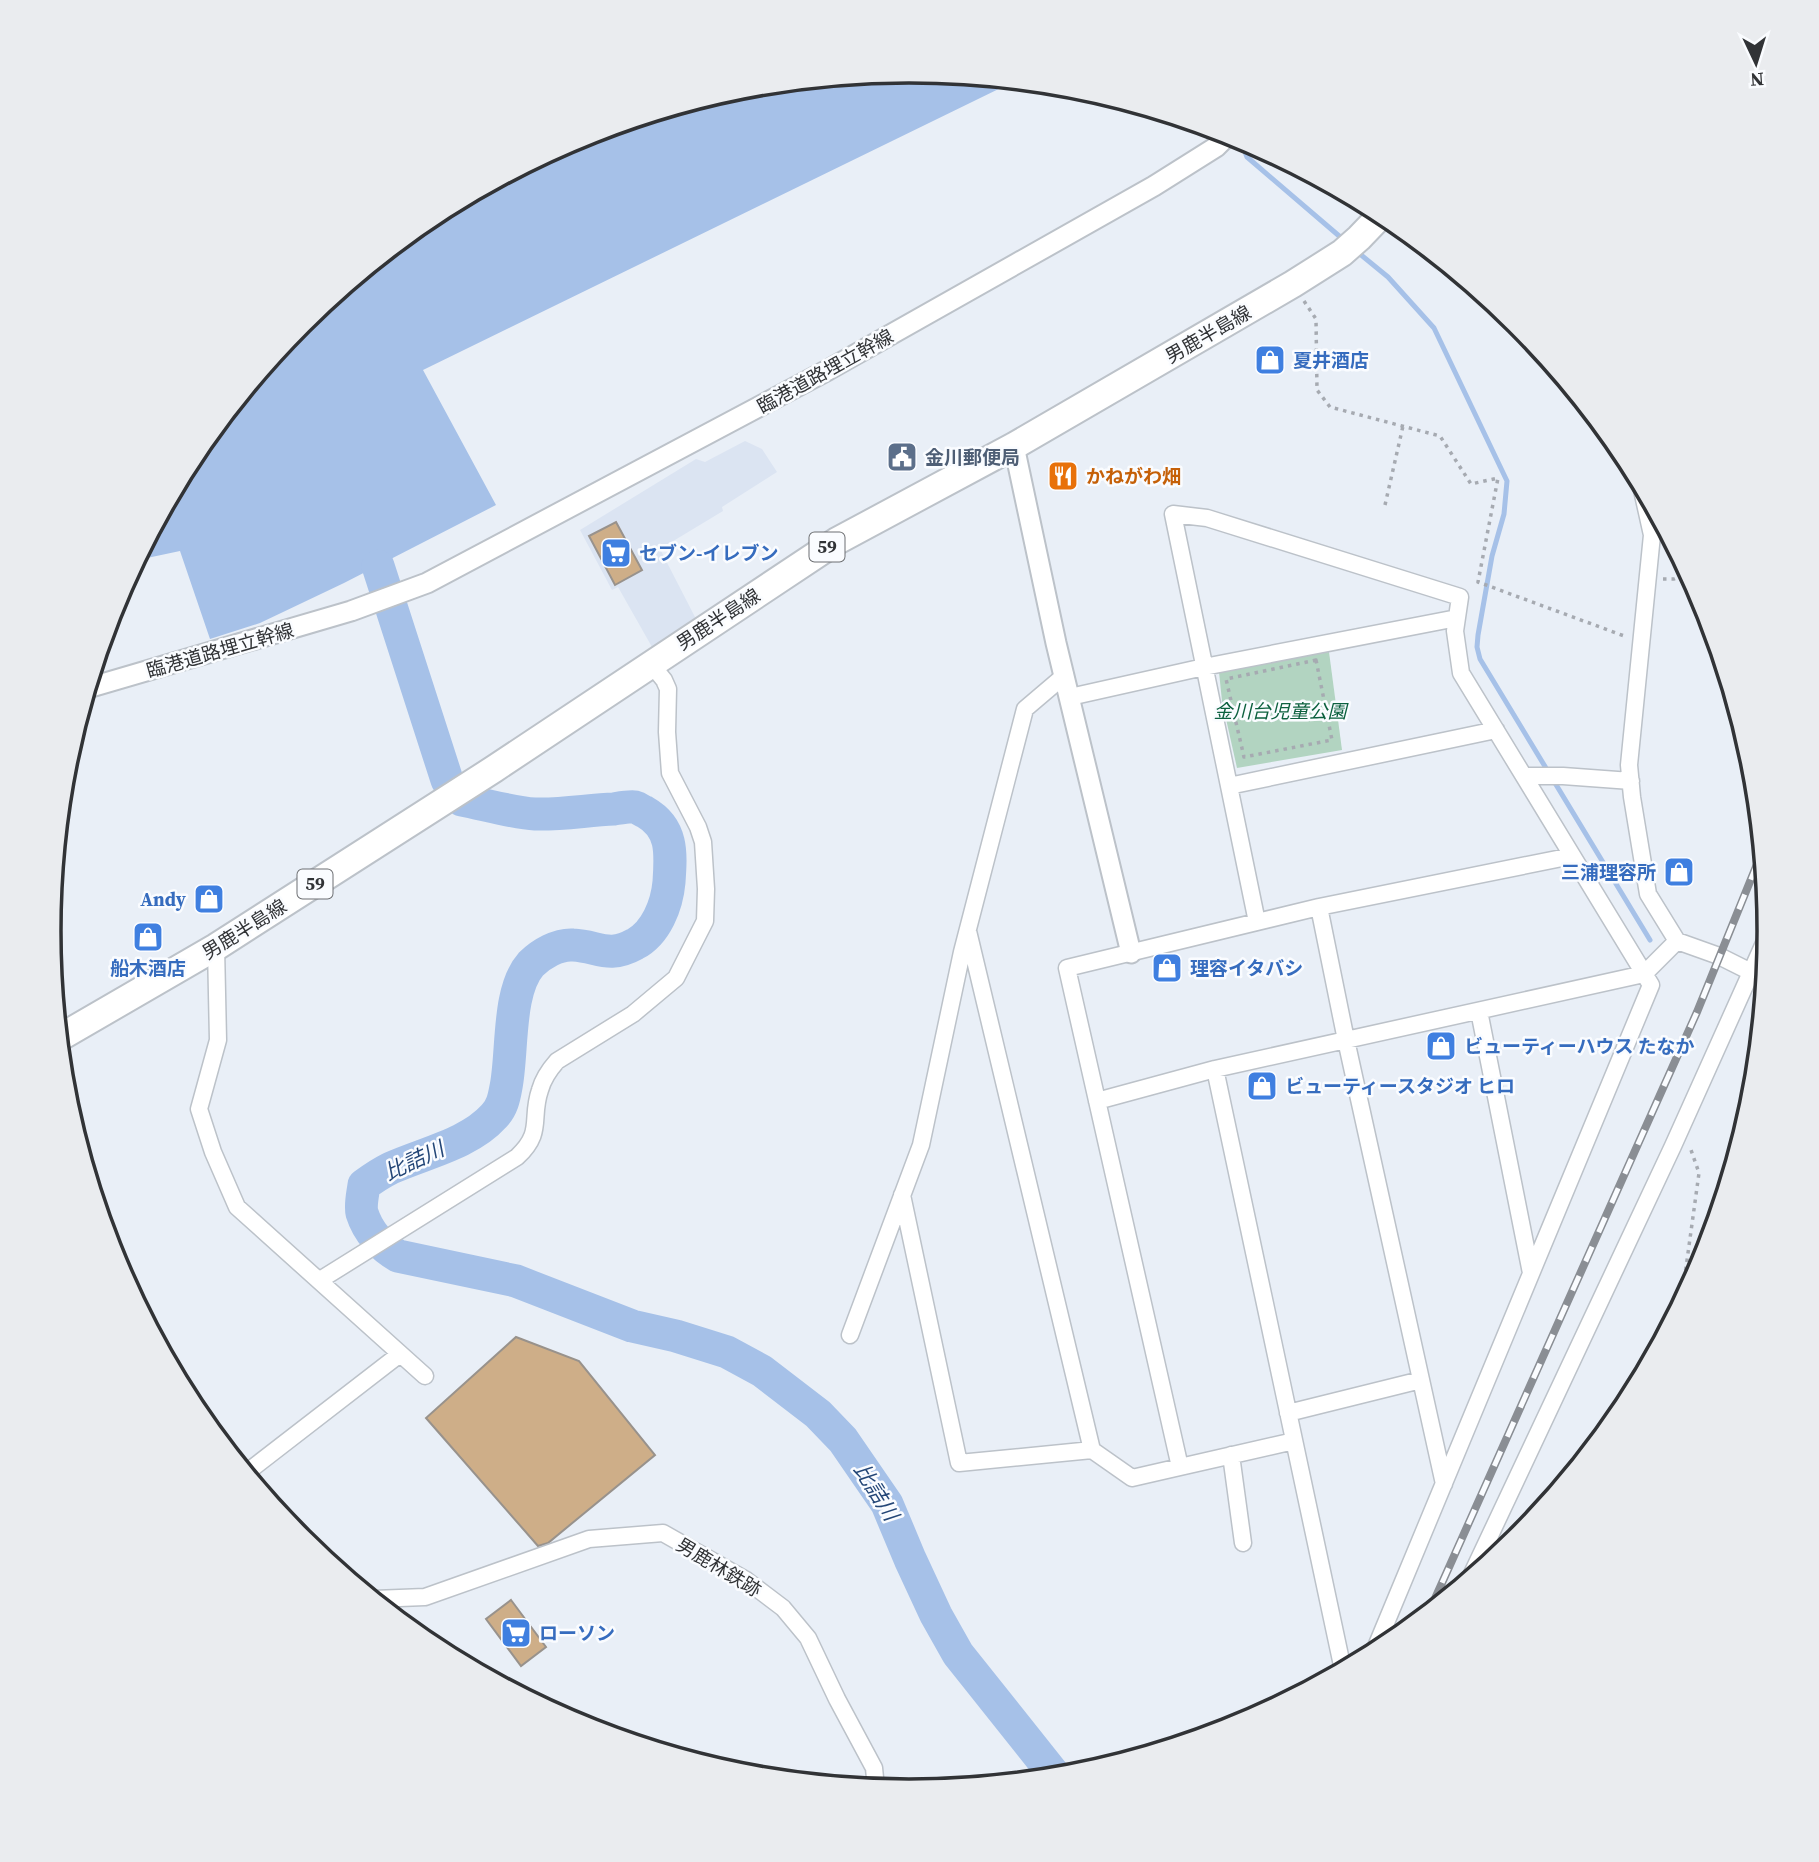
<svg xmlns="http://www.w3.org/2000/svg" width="1819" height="1862" viewBox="0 0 1819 1862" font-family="'Source Serif 4','Noto Sans JP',serif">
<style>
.built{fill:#dbe4f2}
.green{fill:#b2d4c1}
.water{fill:#a6c1e8}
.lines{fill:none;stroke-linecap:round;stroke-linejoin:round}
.stream{stroke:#a6c1e8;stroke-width:5}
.river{stroke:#a6c1e8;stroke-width:33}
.building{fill:#ceae88;stroke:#98928c;stroke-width:2}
.minor-casing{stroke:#bcc2c9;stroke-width:19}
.tertiary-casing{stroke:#bcc2c9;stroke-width:23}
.primary-casing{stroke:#bcc2c9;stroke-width:30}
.path{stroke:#a6aab1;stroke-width:3.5;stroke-dasharray:3.5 5;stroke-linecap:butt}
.minor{stroke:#fff;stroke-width:16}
.tertiary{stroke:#fff;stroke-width:19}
.primary{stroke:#fff;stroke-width:26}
.rail-casing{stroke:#8a8e94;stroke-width:8}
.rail{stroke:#fafcff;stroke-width:5;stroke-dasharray:16;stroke-linecap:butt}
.labels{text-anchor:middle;stroke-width:5;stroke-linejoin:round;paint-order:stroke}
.shield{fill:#fafcff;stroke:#6d6f72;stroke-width:2}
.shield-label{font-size:18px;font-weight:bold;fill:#313336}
.street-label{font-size:19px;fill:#313336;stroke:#fafcff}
.shop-label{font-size:19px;font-weight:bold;fill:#366cbe;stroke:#fafcff;text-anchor:start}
.service-label{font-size:19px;font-weight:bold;fill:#4e5e75;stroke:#fafcff;text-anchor:start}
.food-label{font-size:19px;font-weight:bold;fill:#c56008;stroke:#fafcff;text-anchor:start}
.park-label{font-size:19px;font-style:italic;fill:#0d613f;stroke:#fafcff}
.water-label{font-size:21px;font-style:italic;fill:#234677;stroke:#fafcff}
.rim{fill:none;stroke:#313336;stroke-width:3.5}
</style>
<rect width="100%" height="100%" fill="#e9eff7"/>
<path class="built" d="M 745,441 L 762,449 L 777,472 L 722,507 L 723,511 L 660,549 L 696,619 L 652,647 L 618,587 L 612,590 L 580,530 L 696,459 L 705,462 Z"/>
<path class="green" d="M 1329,652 L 1342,750 L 1237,768 L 1222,701 L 1219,672 Z"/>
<path class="water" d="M 910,71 L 1015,81 L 423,370 L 496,505 L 344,583 L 260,623 L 210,639 L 180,551 L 147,558 L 143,548 L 194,453 L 301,322 L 432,215 L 581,136 L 742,87 Z"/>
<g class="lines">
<path class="stream" d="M 1239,136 L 1247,157 L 1345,241
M 1355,250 L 1388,277 L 1434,328 L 1507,481 L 1504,514 L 1492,556 L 1478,635 L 1477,647 L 1480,659 L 1650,940"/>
<path class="river" d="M 378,566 L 447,780 L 462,800 C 483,804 514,813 535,814 C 561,815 588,810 614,809 C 620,808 630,806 635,807 C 639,808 642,811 645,812 C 673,828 671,853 669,882 C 667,905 656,933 635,944 C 608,959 598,946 573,945 C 558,944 541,954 531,964 C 507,991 513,1052 506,1087 C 504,1098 502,1108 494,1116 C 469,1144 424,1153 391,1168 C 381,1173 372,1179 364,1185 C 363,1193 360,1205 362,1213 C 368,1232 382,1247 398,1256 L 516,1281 L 632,1326 L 676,1336 L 727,1352 L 762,1371 L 818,1414 L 843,1440 L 887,1504 L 910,1559 L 936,1615 L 958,1654 L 1056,1777"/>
</g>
<path class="building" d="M 616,522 L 642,570 L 615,585 L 589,536 Z
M 516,1337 L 579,1361 L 655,1455 L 548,1543 L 538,1546 L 426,1418 Z
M 511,1600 L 546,1647 L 521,1666 L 486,1619 Z"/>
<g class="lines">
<g class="minor-casing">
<path id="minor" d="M 1640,481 L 1652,535 L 1629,765 L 1632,797 L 1648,894 L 1677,941 L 1719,956 L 1751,972
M 1070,697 L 1204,667 L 1457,618
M 1524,776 L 1563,776 L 1631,781
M 1229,786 L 1496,730
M 1319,907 L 1572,856
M 1257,922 L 1173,514 L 1207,518 L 1460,597 L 1455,631 L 1461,673 L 1651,985 L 1373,1654
M 216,947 L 218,1040 L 199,1109 L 213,1152 L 237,1207 L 425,1376
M 1479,1011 L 1531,1273
M 1097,1101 L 1215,1069
M 902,1195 L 959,1463 L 1092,1450 L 968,931
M 320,1280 L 517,1157 C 544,1132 530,1119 540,1090 C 543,1079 549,1070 557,1061 L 633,1014 L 676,978 L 705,921 L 706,889 L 703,842 L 698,827 L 670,773 L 667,732 L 668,689 L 664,680 L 651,664
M 850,1335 L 921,1145 L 962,952 L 1025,709 L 1065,675
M 1288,1413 L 1421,1380
M 1294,1441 L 1180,1467 L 1067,968 L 1319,907 L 1346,1040 L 1444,1484
M 1092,1450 L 1132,1478 L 1180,1467
M 1231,1455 L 1243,1543
M 246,1473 L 400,1354
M 1470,1578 L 1673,1146 L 1770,930
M 374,1599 L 425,1597 L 589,1539 L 663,1533 L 746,1580 L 783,1608 L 808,1638 L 837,1699 L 874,1768 L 876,1788
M 1343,1670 L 1215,1069 L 1644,974 L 1677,941"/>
</g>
<g class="tertiary-casing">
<path id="tertiary" d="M 1014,446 L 1056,643 L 1131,953
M 88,688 L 351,611 L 427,583 L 828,370 L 1154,186 L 1216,147 L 1230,133"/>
</g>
<g class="primary-casing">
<path id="primary" d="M 59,1038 L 216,947 L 494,769 L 837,541 L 1014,446 L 1293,284 L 1342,253 L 1359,238 L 1383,213"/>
</g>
<path class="path" d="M 1304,301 L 1316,319 L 1317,390 L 1330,407 L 1440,436 L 1471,484 L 1498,478 L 1478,582 L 1627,637
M 1385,505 L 1403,426
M 1663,579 L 1674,579 L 1689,572
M 1316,660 L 1332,740 L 1244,757 L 1226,679 Z
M 1681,1304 L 1699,1173 L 1690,1147"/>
<use href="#minor" class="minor"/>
<use href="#tertiary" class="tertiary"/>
<use href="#primary" class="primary"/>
<g class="rail-casing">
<path id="rail" d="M 1429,1612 L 1697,1012 L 1762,852"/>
</g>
<use href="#rail" class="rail"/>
</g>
<defs>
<g id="shop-square" transform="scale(1.575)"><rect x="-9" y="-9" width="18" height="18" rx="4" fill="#3f7fe0" stroke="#fafcff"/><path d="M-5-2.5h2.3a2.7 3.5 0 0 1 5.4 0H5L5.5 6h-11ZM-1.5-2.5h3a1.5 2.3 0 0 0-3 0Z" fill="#fff"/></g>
<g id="civic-square" transform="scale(1.575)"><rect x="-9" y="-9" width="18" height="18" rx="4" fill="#5c6f8a" stroke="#fafcff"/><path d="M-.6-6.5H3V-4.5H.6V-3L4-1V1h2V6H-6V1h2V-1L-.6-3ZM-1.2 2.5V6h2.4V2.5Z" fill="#fff"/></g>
<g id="restaurant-square" transform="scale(1.575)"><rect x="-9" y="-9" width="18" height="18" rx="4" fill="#e8710a" stroke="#fafcff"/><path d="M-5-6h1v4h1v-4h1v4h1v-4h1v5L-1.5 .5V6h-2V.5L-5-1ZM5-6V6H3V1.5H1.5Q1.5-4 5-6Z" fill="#fff"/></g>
<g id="supermarket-square" transform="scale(1.575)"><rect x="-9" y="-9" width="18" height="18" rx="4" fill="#3f7fe0" stroke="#fafcff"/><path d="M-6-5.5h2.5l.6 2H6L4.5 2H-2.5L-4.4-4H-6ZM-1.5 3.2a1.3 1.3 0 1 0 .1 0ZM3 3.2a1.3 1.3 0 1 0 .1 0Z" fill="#fff"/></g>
</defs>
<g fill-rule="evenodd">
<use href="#shop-square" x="1270" y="360"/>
<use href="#civic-square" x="902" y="457"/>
<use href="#restaurant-square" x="1063" y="476"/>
<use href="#supermarket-square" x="616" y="553"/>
<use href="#shop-square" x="1679" y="872"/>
<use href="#shop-square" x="209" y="899"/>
<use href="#shop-square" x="148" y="937"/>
<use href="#shop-square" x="1167" y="968"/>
<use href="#shop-square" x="1441" y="1046"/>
<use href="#shop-square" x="1262" y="1086"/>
<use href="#supermarket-square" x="516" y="1633"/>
</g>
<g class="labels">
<g class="shield">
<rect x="809.5" y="532.5" width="35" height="29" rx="5"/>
<rect x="297.5" y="869.5" width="35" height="29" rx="5"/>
</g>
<g class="shield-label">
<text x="827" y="553">59</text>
<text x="315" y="890">59</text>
</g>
<g class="street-label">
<text transform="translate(1208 334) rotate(-30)" y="7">男鹿半島線</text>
<text transform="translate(825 371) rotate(-29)" y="7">臨港道路埋立幹線</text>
<text transform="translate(718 619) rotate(-33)" y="7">男鹿半島線</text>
<text transform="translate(220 650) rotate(-16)" y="7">臨港道路埋立幹線</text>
<text transform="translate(244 929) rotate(-32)" y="7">男鹿半島線</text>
<text transform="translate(719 1567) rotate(31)" y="7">男鹿林鉄跡</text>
</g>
<g class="shop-label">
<text x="1293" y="367">夏井酒店</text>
<text x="639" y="560">セブン-イレブン</text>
<text x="1656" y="879" text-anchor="end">三浦理容所</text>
<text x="186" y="906" text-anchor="end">Andy</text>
<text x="148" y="975" text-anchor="middle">船木酒店</text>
<text x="1190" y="975">理容イタバシ</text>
<text x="1464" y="1053">ビューティーハウス たなか</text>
<text x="1285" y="1093">ビューティースタジオ ヒロ</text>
<text x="539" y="1640">ローソン</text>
</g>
<g class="service-label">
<text x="925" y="464">金川郵便局</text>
</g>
<g class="food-label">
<text x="1086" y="483">かねがわ畑</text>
</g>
<g class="park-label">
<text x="1280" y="718">金川台児童公園</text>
</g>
<g class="water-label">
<text transform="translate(414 1161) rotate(-25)" y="7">比詰川</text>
<text transform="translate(876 1492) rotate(58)" y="7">比詰川</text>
</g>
</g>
<path d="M0 0H1819V1862H0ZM61 931a848 848 0 1 1 1696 0a848 848 0 1 1-1696 0Z" fill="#eaecef" fill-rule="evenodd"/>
<path class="rim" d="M61 931a848 848 0 1 1 1696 0a848 848 0 1 1-1696 0Z"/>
<g transform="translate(1756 63) rotate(176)" stroke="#fafcff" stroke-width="5" paint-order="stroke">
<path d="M0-5L12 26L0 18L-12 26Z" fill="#313336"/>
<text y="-10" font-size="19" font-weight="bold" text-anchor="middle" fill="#313336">N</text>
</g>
</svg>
